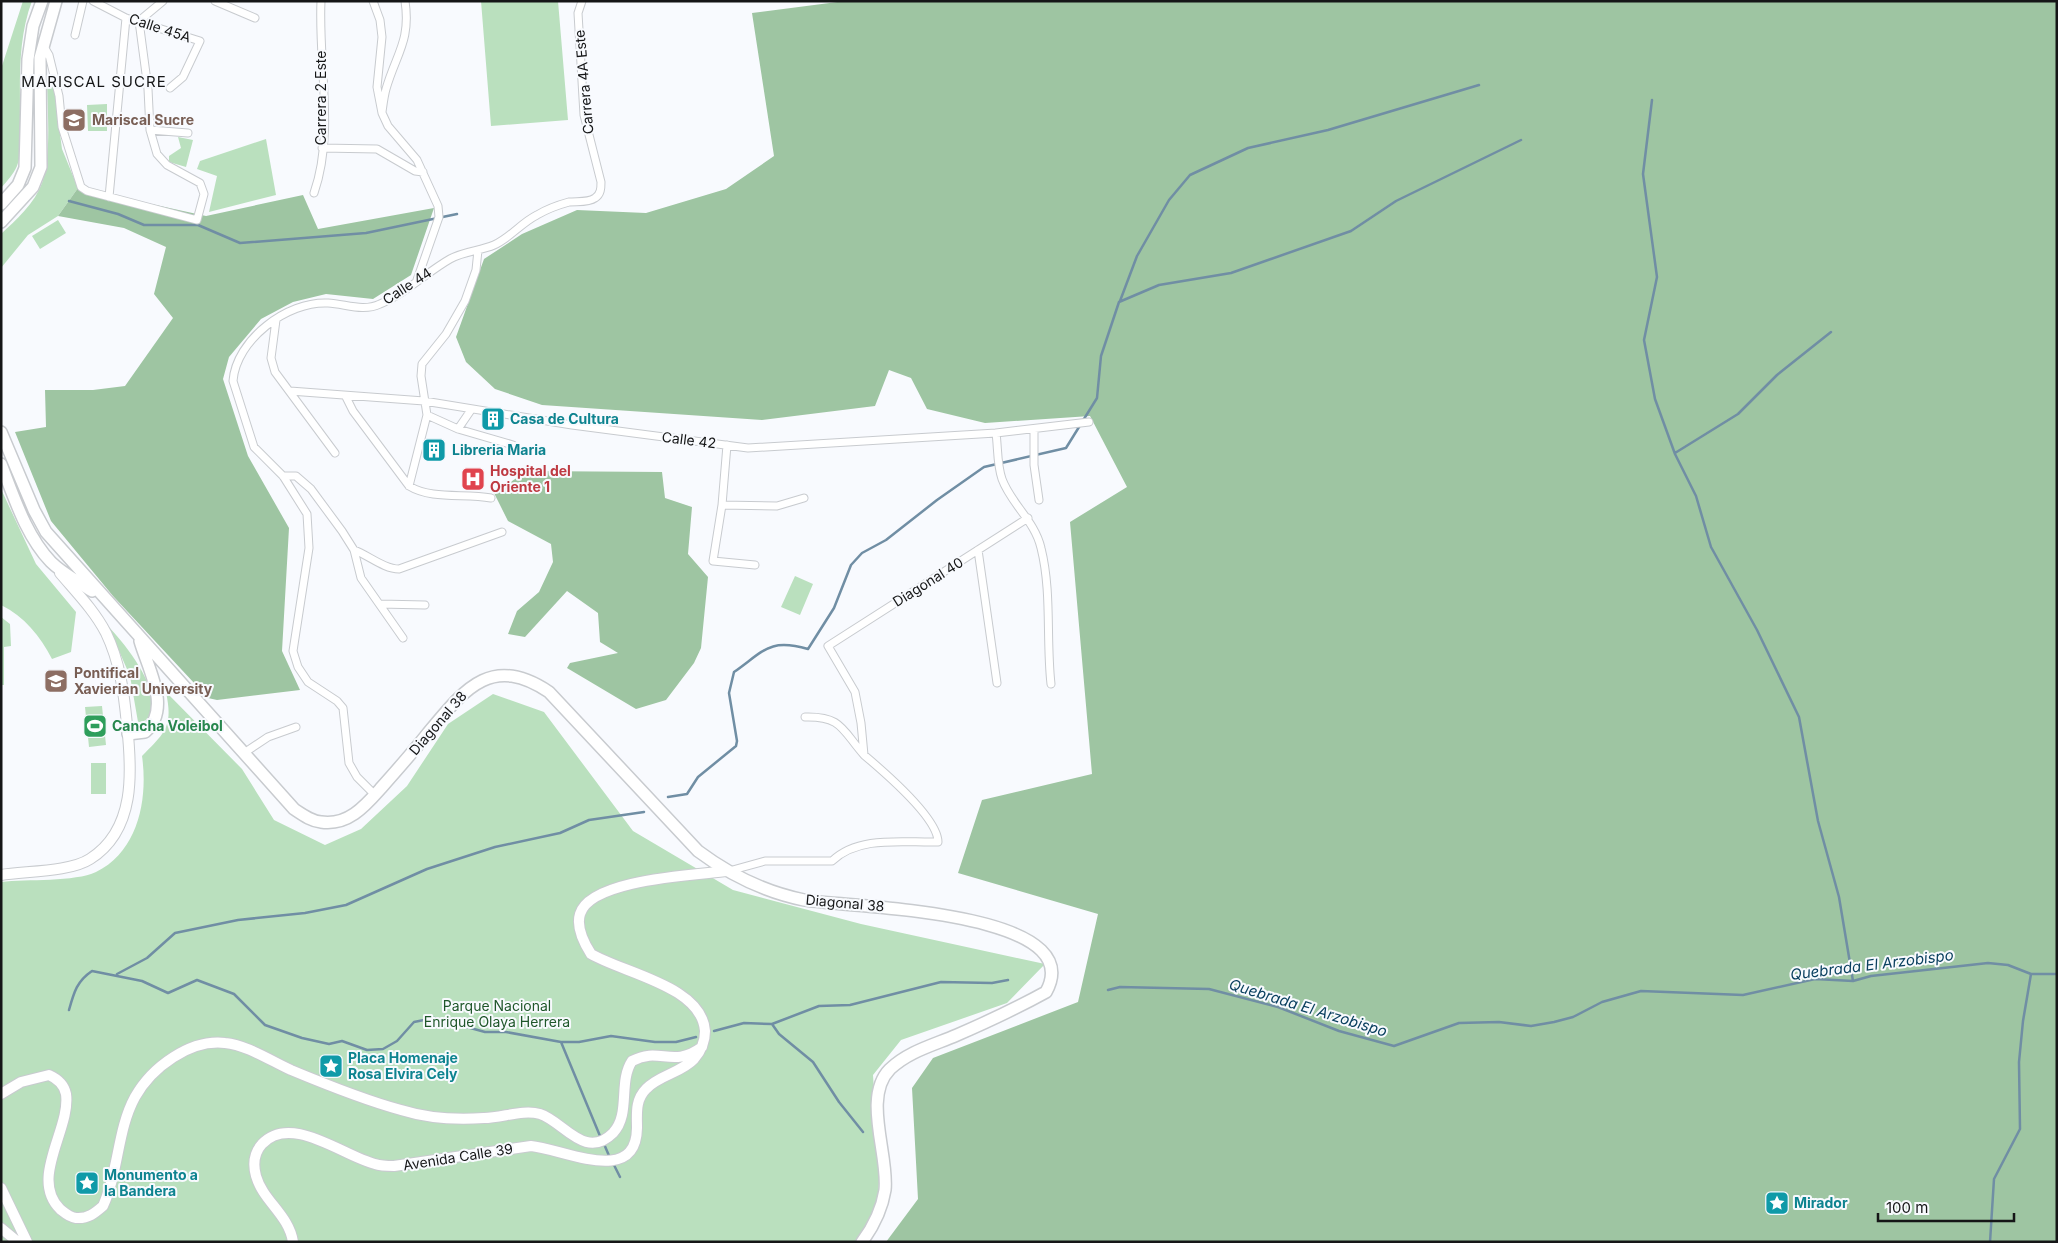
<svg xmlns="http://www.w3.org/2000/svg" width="2058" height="1243" viewBox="0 0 2058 1243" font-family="Inter,sans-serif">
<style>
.green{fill:#bae0be}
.forest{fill:#9ec5a2}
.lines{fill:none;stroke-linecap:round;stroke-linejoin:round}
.stream{stroke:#708ea4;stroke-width:2.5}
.street-casing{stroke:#c8cbcf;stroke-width:9}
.secondary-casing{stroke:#c8cbcf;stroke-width:12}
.primary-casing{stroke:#c8cbcf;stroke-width:14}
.street{stroke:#fff;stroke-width:7}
.secondary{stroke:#fff;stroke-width:10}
.primary{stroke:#fff;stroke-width:11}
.labels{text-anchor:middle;stroke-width:4;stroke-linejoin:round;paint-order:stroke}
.street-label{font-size:14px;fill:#151617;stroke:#f8fafe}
.education-label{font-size:14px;font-weight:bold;fill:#785e54;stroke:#f8fafe;text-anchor:start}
.culture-label{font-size:14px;font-weight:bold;fill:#0d838f;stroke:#f8fafe;text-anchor:start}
.health-label{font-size:14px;font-weight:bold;fill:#be3a42;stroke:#f8fafe;text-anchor:start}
.leisure-label{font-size:14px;font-weight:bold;fill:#27864d;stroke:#f8fafe;text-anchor:start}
.park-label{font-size:14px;fill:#1f572a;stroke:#f8fafe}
.neighbourhood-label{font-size:15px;letter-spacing:1px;fill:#151617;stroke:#f8fafe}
.water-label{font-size:15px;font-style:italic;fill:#0a405f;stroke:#f8fafe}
</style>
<rect width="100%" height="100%" fill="#f8fafe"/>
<path class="green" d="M 23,1 L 32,1 C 18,38 20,78 20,116 C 20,133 23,151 17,166 C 13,175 7,181 1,188 L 1,69 Z
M 481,1 L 558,1 L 568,120 L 491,126 Z
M 47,75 L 54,89 L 62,149 L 78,188 L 58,216 L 28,235 L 1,268 L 1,234 C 16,220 35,203 42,183 C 52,156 47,105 47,75 Z
M 107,104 L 107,131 L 88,131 L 87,105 Z
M 178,137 L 193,140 L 186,167 L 169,162 L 169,156 L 181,148 Z
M 266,139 L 276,195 L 209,212 L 217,176 L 197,169 L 200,161 Z
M 58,220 L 66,233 L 40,249 L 32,236 Z
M 1,489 L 36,564 L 76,612 L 71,652 L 52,659 C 40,636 25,617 1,605 Z
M 795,576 L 813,584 L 800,615 L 781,607 Z
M 1,617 L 10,624 L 11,646 L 4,647 L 4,685 L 1,685 Z
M 108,626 C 125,644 162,689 150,715 C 147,720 144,722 138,722 L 130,676 Z
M 166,692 L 242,769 L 274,820 L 325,845 L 361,829 L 407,786 L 448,724 L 493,694 L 544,712 L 633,831 L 733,890 L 861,924 L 1045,964 L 1007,1003 L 901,1040 L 873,1075 C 875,1111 883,1168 877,1202 C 875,1217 865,1230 856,1242 L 1,1242 L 1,882 C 27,879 75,882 96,872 C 139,851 148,798 142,756 C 166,732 173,726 166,692 Z
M 102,706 L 106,745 L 89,747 L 85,707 Z
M 91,763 L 106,763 L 106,794 L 91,794 Z"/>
<path class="forest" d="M 845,1 L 2057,1 L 2057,1242 L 886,1242 L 918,1199 L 912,1088 L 933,1058 L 1078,1002 L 1098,914 L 958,873 L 982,800 L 1092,774 L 1070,522 L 1127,487 L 1090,416 L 985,423 L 927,409 L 911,378 L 889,370 L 875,406 L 762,420 L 542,405 L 495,389 L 466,362 L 456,337 L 484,259 L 522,234 L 577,210 L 646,213 L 726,189 L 774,156 L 752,13 Z
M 78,188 L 206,216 L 303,195 L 318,229 L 434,208 L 411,275 L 373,299 L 326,294 L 293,302 L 261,319 L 229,357 L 223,379 L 248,456 L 289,528 L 282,651 L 300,690 L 217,700 L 208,698 L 113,596 L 51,521 L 15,432 L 46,427 L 45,390 L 93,390 L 125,386 L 173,318 L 154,294 L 166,247 L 124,228 L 58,216 Z
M 527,471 L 662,472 L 665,498 L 692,507 L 688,554 L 708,577 L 701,648 L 694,663 L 666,700 L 636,709 L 567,668 L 570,663 L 618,653 L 600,642 L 598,613 L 567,591 L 525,637 L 508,634 L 517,611 L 539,592 L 553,562 L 551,544 L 508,521 L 494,493 Z"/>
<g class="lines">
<path class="stream" d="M 1652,100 L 1643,174 L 1657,277 L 1644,340 L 1655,399 L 1675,454 L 1696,496 L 1711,547 L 1757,630 L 1799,717 L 1818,821 L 1839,897 L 1853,981
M 69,201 L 118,214 L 144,225 L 198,225 L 240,243 L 366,233 L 457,214
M 1120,301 L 1137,256 L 1169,200 L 1190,175 L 1248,148 L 1328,130 L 1479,85
M 1675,453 L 1738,414 L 1777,375 L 1831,332
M 668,797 L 687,794 L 698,777 L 736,746 L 737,741 L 729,693 L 734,672 C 764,651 769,638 808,649 L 834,608 L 851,565 L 862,553 L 886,540 L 937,500 L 984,467 L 1066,448 L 1097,398 L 1101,356 L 1119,302 L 1159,285 L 1231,273 L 1351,231 L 1396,201 L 1521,140
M 117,974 L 147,958 L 175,933 L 238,920 L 305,913 L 346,905 L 427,869 L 495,847 L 560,833 L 589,820 L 644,812
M 1108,990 L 1120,987 L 1209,989 L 1278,1007 L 1339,1031 L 1394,1046 L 1459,1023 L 1499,1022 L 1531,1026 L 1554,1022 L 1573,1017 L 1602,1002 L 1641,991 L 1743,995 L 1815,979 L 1853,981 L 1871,976 L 1988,963 L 2008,965 L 2031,974 L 2057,974
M 69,1010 C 74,992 77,981 92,971 L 142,981 L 168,993 L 197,980 L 234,994 L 265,1025 L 302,1038 L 329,1044 L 342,1041 L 367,1050 L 383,1049 L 397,1041 L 414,1022 L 434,1018 L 485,1032 L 506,1032 L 561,1042 L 579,1042 L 611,1036 L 655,1042 L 676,1042 L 696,1037
M 772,1024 L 779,1034 L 813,1062 L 839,1102 L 863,1132
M 714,1031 L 744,1023 L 772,1024 L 819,1006 L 850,1005 L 941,982 L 992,983 L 1008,980
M 561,1042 L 600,1136
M 604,1144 L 610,1158
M 613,1163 L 620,1177
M 1990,1242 L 1994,1179 L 2020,1129 L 2019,1062 L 2023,1021 L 2031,974"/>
<g class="street-casing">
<path id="street" d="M 93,1 L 126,18 L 200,41 L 183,77 L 170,88
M 215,1 L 255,18
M 373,1 L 380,20 L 382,37 L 377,87 L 382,113 L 388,126 L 417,160 L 438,206 L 439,217 L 417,280
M 75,35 L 83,1
M 43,45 L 49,55 L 59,96 L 62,127 L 81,187 L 87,191 L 197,220 L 204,194 L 200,183 L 167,165 L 157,154 L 150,130 L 148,89 L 139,21 L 163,1
M 382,112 C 383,105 384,96 386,89 C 396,54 411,41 405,1
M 150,130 L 188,133
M 322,148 L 377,149 L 415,171 L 423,172
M 314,193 C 335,133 318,64 321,1
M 109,197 L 126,18
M 276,320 L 271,358 L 275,372 L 335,453
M 290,391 L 424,401 L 572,425 L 748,448 L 996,433 L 1089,422
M 346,397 L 353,411 L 409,486 C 432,500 464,493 491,498
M 427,415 L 458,429 L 513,445
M 458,429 L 471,410
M 1034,429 L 1034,465 L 1039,500
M 996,433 C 998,448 997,465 1002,479 C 1011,504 1035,521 1041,548 C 1052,592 1046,639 1051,684
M 727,445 L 722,505 L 713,561 L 755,565
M 283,476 L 296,476 L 311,489 L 342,531 L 354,550 L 361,578 L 403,638
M 409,486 L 427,415 L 421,376 L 422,364 L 446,334 L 465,301 L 476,270 L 478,250
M 722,505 L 777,506 L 804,498
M 354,550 C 368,555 384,569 399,569 L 502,532
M 978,550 L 997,683
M 380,604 L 425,605
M 805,717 C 842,716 842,730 864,755
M 244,753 L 268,737 L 296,727
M 375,795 L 357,777 L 349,763 L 343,708 L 337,701 L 308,682 L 298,667 L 293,651 L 309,548 L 307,514 L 283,476 L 254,447 L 233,381 C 236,340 287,301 328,303 C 346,304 363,312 380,304 C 405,294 427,272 450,259 C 464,251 480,251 494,245 C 510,238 521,223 537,215 C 547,209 558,205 569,202 C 577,201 588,203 595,198 C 601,194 601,188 601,182 L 584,115 L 578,13 L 582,1
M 729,871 L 765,861 L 832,861 C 859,835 904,843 938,842 C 938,818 883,771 864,755 L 861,723 L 855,692 L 828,646 L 1028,518"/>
</g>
<g class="secondary-casing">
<path id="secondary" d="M 1,875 C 26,871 70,872 90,859 C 136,830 132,771 127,725 C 124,693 120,662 106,633 C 94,610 76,592 60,573
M 1,1094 L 21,1082 L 49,1075 C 58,1079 64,1084 66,1094 C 71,1129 29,1178 60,1209 C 65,1213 69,1217 76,1218 C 88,1219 95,1213 103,1206 C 119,1171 117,1130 135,1097 C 152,1067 190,1039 225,1043 C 247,1045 271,1061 291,1070 C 327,1085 364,1100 401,1110 C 427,1118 457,1120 484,1118 C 502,1118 523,1109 540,1114 C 563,1121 585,1161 613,1133 C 631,1114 618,1082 632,1061 C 660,1046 672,1069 702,1047
M 1,1188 L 27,1242
M 1,1228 L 18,1242
M 293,1242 C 289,1215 263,1201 256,1176 C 253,1165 254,1153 262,1144 C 291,1113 343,1156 375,1164 C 381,1166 388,1166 394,1166 L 531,1146 C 564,1149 636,1187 637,1128 C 637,1114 635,1100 646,1089 C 659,1075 681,1073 694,1059 C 701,1051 705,1042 705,1031 C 702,986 623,973 591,954 C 584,943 576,927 580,914 C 590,879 696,875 727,871"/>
</g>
<g class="primary-casing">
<path id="primary" d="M 1,204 L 18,185 L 25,168 L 28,59 L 33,26 L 42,1
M 1,222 L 33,187 L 41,167 L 40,58 L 56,1
M 1,432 L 34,510 L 46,532 L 294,809 C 303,815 311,821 321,822 C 348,826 365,806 381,788 C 397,770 413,752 428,733 C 464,690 491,653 549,692 L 698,851 C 730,875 765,892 804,900 C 841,907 1092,909 1046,992 C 1017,1008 987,1022 957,1035 C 934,1045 909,1051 890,1069 C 862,1097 889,1155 885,1190 C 882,1209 873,1227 862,1242
M 1,464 C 14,497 26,536 51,562 C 62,573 79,582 92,591
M 128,734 L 145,732 C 172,709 148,669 140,641"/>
</g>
<use href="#street" class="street"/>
<use href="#secondary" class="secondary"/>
<use href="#primary" class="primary"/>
</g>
<defs>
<g id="school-square" transform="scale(1.25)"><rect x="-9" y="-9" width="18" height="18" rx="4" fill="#8d6e63" stroke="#f8fafe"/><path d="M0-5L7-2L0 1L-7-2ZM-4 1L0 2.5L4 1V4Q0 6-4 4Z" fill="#fff"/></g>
<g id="building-square" transform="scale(1.25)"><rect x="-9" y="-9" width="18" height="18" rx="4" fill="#0f9aa8" stroke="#f8fafe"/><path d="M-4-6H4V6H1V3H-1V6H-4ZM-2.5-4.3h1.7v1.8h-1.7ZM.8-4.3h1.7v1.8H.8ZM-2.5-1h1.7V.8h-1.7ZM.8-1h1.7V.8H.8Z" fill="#fff"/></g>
<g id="hospital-square" transform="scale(1.25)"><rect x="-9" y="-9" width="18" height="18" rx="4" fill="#e0444e" stroke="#f8fafe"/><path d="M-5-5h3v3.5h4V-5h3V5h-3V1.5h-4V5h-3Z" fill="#fff"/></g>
<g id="university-square" transform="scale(1.25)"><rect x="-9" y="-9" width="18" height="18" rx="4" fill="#8d6e63" stroke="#f8fafe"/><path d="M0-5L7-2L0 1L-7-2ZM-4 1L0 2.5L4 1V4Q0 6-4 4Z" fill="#fff"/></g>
<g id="stadium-square" transform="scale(1.25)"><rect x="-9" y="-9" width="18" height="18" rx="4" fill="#2e9e5b" stroke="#f8fafe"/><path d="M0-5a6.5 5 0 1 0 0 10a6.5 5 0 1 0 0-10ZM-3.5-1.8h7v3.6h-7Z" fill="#fff"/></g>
<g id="sight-square" transform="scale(1.25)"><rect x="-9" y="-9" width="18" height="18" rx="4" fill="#0f9aa8" stroke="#f8fafe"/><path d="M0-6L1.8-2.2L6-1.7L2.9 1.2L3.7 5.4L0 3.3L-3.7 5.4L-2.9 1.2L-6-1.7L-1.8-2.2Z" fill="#fff"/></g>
</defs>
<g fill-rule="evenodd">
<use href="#school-square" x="74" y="120"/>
<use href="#building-square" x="493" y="419"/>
<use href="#building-square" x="434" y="450"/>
<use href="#hospital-square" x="473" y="479"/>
<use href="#university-square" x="56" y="681"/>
<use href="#stadium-square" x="95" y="726"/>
<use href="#sight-square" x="331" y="1066"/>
<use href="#sight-square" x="87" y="1183"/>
<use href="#sight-square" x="1777" y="1203"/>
</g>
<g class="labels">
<g class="street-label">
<text transform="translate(160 28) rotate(18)" y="5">Calle 45A</text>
<text transform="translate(584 82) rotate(-95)" y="5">Carrera 4A Este</text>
<text transform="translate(321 98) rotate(-90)" y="5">Carrera 2 Este</text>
<text transform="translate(407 286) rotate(-33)" y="5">Calle 44</text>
<text transform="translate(689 440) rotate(7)" y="5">Calle 42</text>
<text transform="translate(928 582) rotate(-32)" y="5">Diagonal 40</text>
<text transform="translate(438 723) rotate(-49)" y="5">Diagonal 38</text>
<text transform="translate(845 903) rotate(5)" y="5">Diagonal 38</text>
<text transform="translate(458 1157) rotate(-9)" y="5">Avenida Calle 39</text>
</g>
<g class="education-label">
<text x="92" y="125">Mariscal Sucre</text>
<text x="74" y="678">Pontifical<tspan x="74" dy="16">Xavierian University</tspan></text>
</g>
<g class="culture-label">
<text x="510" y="424">Casa de Cultura</text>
<text x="452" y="455">Libreria Maria</text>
<text x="348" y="1063">Placa Homenaje<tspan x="348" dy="16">Rosa Elvira Cely</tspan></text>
<text x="104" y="1180">Monumento a<tspan x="104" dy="16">la Bandera</tspan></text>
<text x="1794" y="1208">Mirador</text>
</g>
<g class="health-label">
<text x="490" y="476">Hospital del<tspan x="490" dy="16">Oriente 1</tspan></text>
</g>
<g class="leisure-label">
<text x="112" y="731">Cancha Voleibol</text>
</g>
<g class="park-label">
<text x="497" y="1011">Parque Nacional<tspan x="497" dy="16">Enrique Olaya Herrera</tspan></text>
</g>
<g class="neighbourhood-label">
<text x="94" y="87">MARISCAL SUCRE</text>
</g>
<g class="water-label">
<text transform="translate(1872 965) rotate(-7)" y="5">Quebrada El Arzobispo</text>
<text transform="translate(1308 1008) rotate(17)" y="5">Quebrada El Arzobispo</text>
</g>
</g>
<rect width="2058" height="1243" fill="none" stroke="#151617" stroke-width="5"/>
<path d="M1878 1213v8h136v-8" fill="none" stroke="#151617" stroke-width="2.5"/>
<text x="1886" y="1213" font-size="15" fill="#151617" stroke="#f8fafe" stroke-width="4" paint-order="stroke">100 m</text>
</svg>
